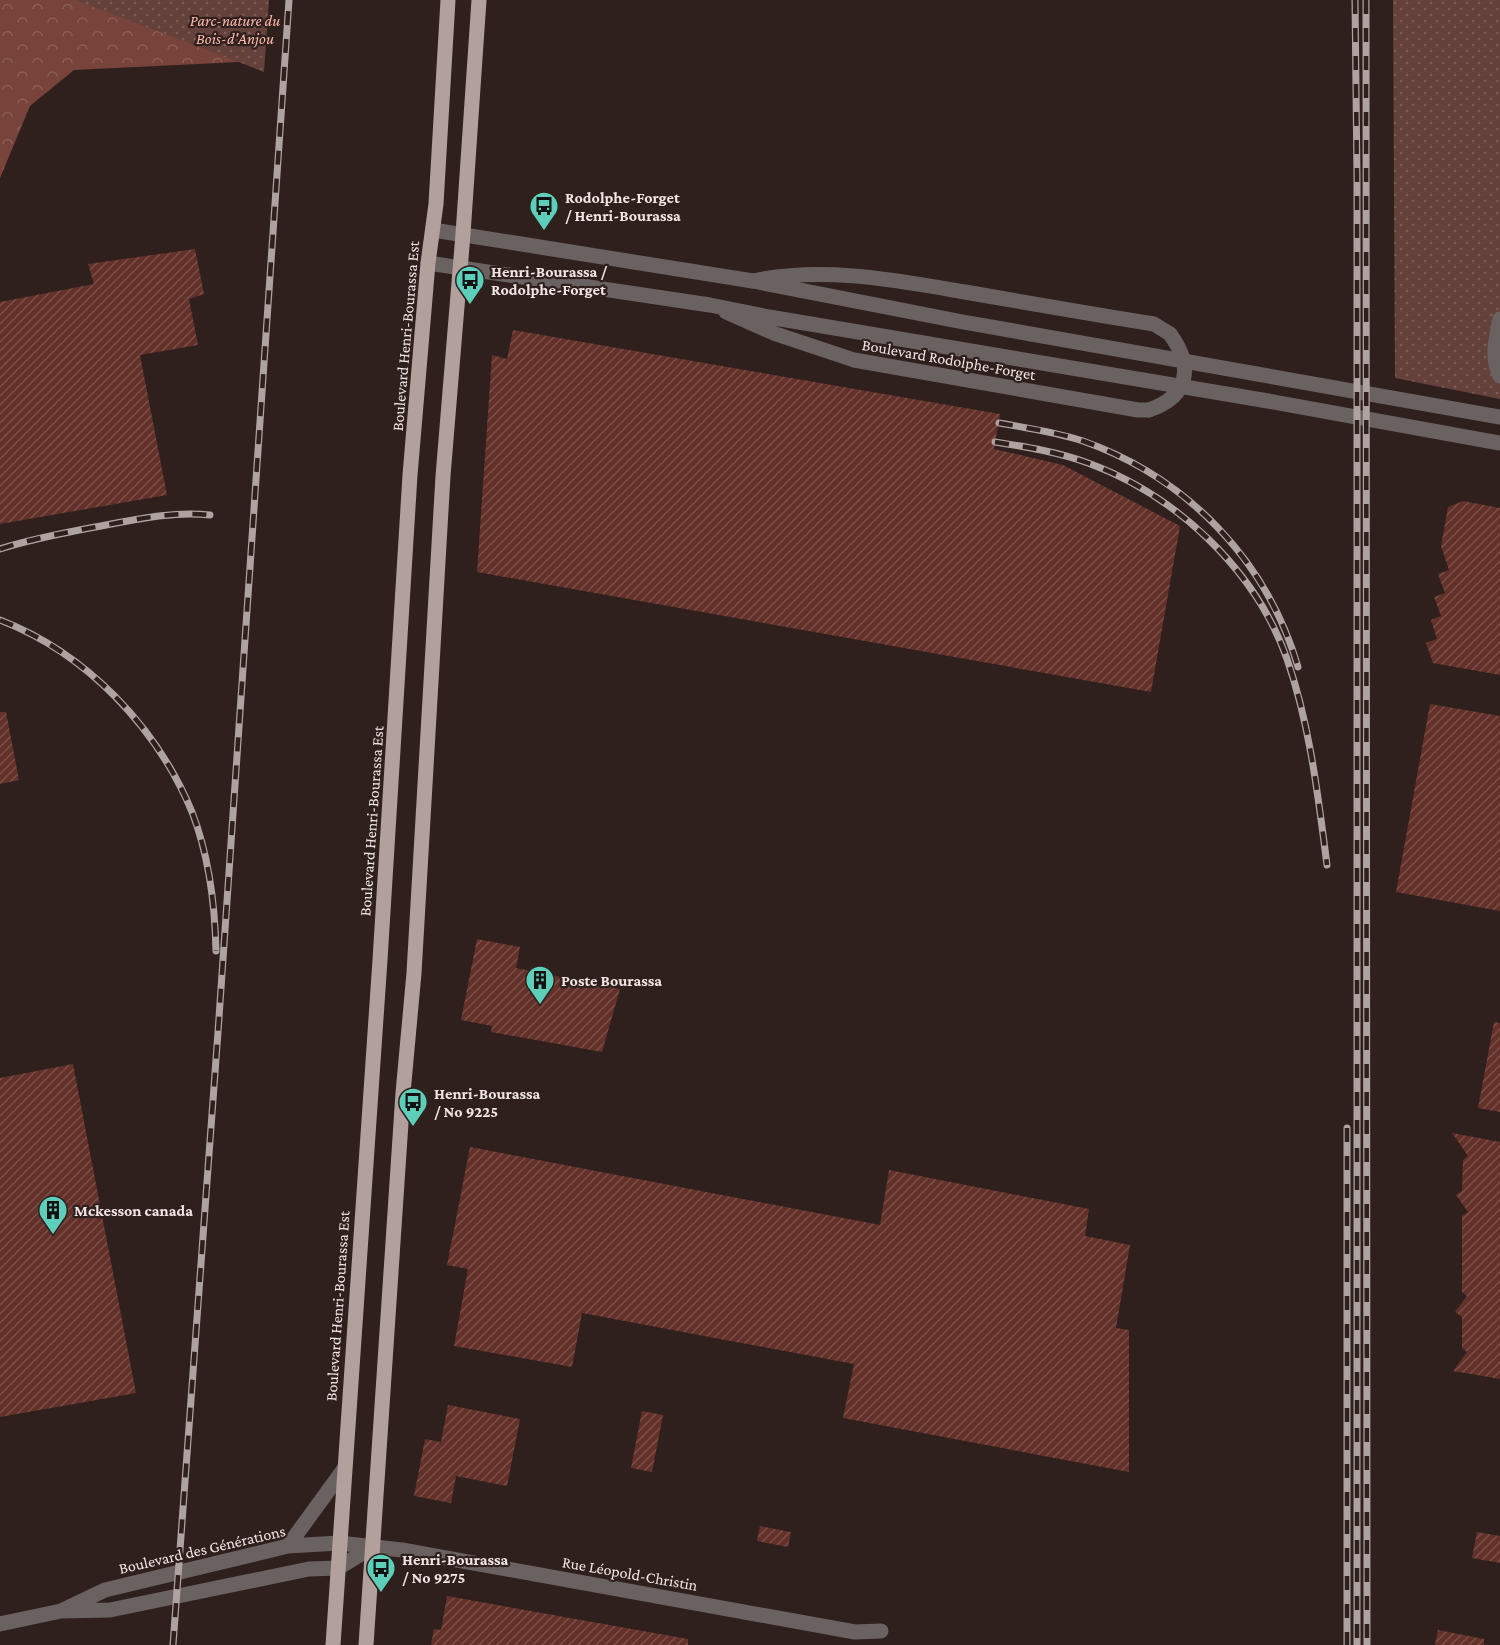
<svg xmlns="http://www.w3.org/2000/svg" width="1500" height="1645" viewBox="0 0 1500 1645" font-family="'Crimson Pro',serif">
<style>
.forest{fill:url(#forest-crowns)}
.park{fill:url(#park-dots)}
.building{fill:url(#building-hatch)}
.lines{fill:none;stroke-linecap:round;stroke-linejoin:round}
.minor{stroke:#6a6261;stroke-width:15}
.tertiary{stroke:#6a6261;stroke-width:15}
.primary{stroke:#b1a09c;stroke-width:15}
.rail-casing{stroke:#afa3a1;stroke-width:7}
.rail{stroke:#2f201e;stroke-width:4.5;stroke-dasharray:14;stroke-linecap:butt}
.minor-bridge{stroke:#6a6261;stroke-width:15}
.labels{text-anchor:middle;stroke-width:4.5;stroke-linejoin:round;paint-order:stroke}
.park-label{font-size:16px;font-style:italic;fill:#fdb7ab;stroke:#2f201e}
.poi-label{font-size:16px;font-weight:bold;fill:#f1e6e4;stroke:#2f201e;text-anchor:start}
.street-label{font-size:16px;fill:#f1e6e4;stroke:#2f201e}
</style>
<defs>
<pattern id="forest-crowns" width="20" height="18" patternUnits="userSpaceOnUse" patternTransform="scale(1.5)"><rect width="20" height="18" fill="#77433a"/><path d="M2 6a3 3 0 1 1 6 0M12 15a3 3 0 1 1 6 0" fill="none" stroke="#8b5e56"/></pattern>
<pattern id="park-dots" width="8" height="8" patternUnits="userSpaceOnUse" patternTransform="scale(1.5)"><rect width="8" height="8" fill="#65413b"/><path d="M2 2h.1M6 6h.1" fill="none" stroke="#7c5c57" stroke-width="1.8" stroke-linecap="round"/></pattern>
<pattern id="building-hatch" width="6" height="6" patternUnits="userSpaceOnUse" patternTransform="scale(1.5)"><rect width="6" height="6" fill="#633129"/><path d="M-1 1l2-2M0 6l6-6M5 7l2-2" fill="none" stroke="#7a4f48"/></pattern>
</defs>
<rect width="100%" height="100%" fill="#2f201e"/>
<path class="forest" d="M 0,0 L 244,0 L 239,62 L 74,70 L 30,106 L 0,178 Z"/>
<path class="park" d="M 75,0 L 269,0 L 264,72 L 239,62 Z
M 1393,0 L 1500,0 L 1500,399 L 1395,378 Z"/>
<path class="building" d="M 195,249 L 204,294 L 189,299 L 198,345 L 140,355 L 167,495 L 0,524 L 0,302 L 94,284 L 88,264 Z
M 513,330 L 1000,414 L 994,449 L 1063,465 L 1180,526 L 1151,692 L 477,572 L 492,355 L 507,359 Z
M 1463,501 L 1500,508 L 1500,675 L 1433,663 L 1426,643 L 1437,639 L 1431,620 L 1441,616 L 1434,597 L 1445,593 L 1438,574 L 1449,570 L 1441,546 L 1448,507 Z
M 1430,704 L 1500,716 L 1500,911 L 1396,892 Z
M 0,712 L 6,712 L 19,780 L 0,784 Z
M 477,939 L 520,947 L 516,968 L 620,989 L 602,1052 L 491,1032 L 492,1026 L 461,1020 Z
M 1494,1022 L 1500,1023 L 1500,1112 L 1478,1108 Z
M 73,1064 L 136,1393 L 0,1417 L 0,1078 Z
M 1452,1133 L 1500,1142 L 1500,1379 L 1453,1371 L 1467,1352 L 1462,1348 L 1462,1317 L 1455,1312 L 1467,1296 L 1462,1292 L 1462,1216 L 1468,1212 L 1456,1195 L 1462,1191 L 1463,1160 L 1468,1156 Z
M 470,1147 L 880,1225 L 889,1170 L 1089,1209 L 1085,1236 L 1130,1245 L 1116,1328 L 1129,1330 L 1129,1472 L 843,1418 L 854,1364 L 582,1313 L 572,1367 L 454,1346 L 468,1269 L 447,1265 Z
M 448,1405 L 520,1419 L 507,1486 L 456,1476 L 451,1503 L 414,1496 L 425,1439 L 441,1442 Z
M 642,1411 L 663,1415 L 652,1472 L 631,1468 Z
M 760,1526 L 791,1532 L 788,1547 L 757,1541 Z
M 1477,1532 L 1500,1536 L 1500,1563 L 1472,1558 Z
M 447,1596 L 688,1639 L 688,1645 L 431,1645 L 434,1629 L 441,1630 Z
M 1438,1630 L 1484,1639 L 1484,1645 L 1435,1645 Z"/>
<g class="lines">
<path class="minor" d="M 753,281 C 823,266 895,280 965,292 C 1028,303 1091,314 1154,324 L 1170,334
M 726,312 L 776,334 L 854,360 L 1138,410 L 1149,410
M 1500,319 C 1496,339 1491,357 1500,376
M 288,1546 L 344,1469
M 61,1611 L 105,1590 L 288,1546 L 339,1543 L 402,1550 L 855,1632 L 881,1631
M 0,1624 L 61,1611 L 110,1610 L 309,1569 L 338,1568 L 374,1546"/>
<path class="tertiary" d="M 433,230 L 753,281 L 963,322 L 1500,417
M 428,263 L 710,305 L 769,317 L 1268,401 L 1500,443"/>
<path class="primary" d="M 333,1645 L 380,960 L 410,475 L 428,263 L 436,204 L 448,0
M 366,1645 L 403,1093 L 414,973 L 443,476 L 463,234 L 479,0"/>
<g class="rail-casing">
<path id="rail" d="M 1355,0 L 1357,178 L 1357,1645
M 1366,0 L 1367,1645
M 999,423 C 1027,428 1056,432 1083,441 C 1188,478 1267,561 1298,667
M 995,442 C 1027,447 1058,452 1088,463 C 1176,495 1256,570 1287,659 C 1310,725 1318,796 1327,865
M 0,549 C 31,539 63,533 95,527 C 134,520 171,511 210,515
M 0,620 C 86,653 157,727 192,812 C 209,856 215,905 216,951
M 1347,1128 L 1347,1645
M 173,1645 L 218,1032 L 289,0"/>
</g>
<use href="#rail" class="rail"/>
<path class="minor-bridge" d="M 1149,410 C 1189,396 1194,367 1170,334"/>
</g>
<defs>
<g id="bus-pin" transform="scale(1.5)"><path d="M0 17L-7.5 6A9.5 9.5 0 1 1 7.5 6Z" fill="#5cceba" stroke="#2f201e"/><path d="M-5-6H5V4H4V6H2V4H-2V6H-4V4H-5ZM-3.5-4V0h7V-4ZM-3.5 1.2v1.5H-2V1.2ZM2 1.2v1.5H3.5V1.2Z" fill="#111"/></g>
<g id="building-pin" transform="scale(1.5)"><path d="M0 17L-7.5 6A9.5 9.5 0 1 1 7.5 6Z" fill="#5cceba" stroke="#2f201e"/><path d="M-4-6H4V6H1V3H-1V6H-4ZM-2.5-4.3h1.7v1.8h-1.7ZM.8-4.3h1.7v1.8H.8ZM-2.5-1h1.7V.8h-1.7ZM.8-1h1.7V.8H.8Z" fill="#111"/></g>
</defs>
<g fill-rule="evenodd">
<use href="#bus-pin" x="544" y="206"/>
<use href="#bus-pin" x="470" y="280"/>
<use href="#building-pin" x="540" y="980"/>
<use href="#bus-pin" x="413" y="1102"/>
<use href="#building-pin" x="53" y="1210"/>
<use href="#bus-pin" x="381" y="1568"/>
</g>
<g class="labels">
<g class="park-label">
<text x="235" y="26">Parc-nature du<tspan x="235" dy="18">Bois-d'Anjou</tspan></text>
</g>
<g class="poi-label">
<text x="565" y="203">Rodolphe-Forget<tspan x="565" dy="18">/ Henri-Bourassa</tspan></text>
<text x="491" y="277">Henri-Bourassa /<tspan x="491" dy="18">Rodolphe-Forget</tspan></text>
<text x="561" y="986">Poste Bourassa</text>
<text x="434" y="1099">Henri-Bourassa<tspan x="434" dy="18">/ No 9225</tspan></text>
<text x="74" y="1216">Mckesson canada</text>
<text x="402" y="1565">Henri-Bourassa<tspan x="402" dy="18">/ No 9275</tspan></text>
</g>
<g class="street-label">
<text transform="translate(405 336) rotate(-85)" y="6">Boulevard Henri-Bourassa Est</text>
<text transform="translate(949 359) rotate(10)" y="6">Boulevard Rodolphe-Forget</text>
<text transform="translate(371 821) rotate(-86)" y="6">Boulevard Henri-Bourassa Est</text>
<text transform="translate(337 1306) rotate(-86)" y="6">Boulevard Henri-Bourassa Est</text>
<text transform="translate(202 1549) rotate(-13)" y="6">Boulevard des Générations</text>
<text transform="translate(630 1573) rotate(10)" y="6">Rue Léopold-Christin</text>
</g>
</g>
</svg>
